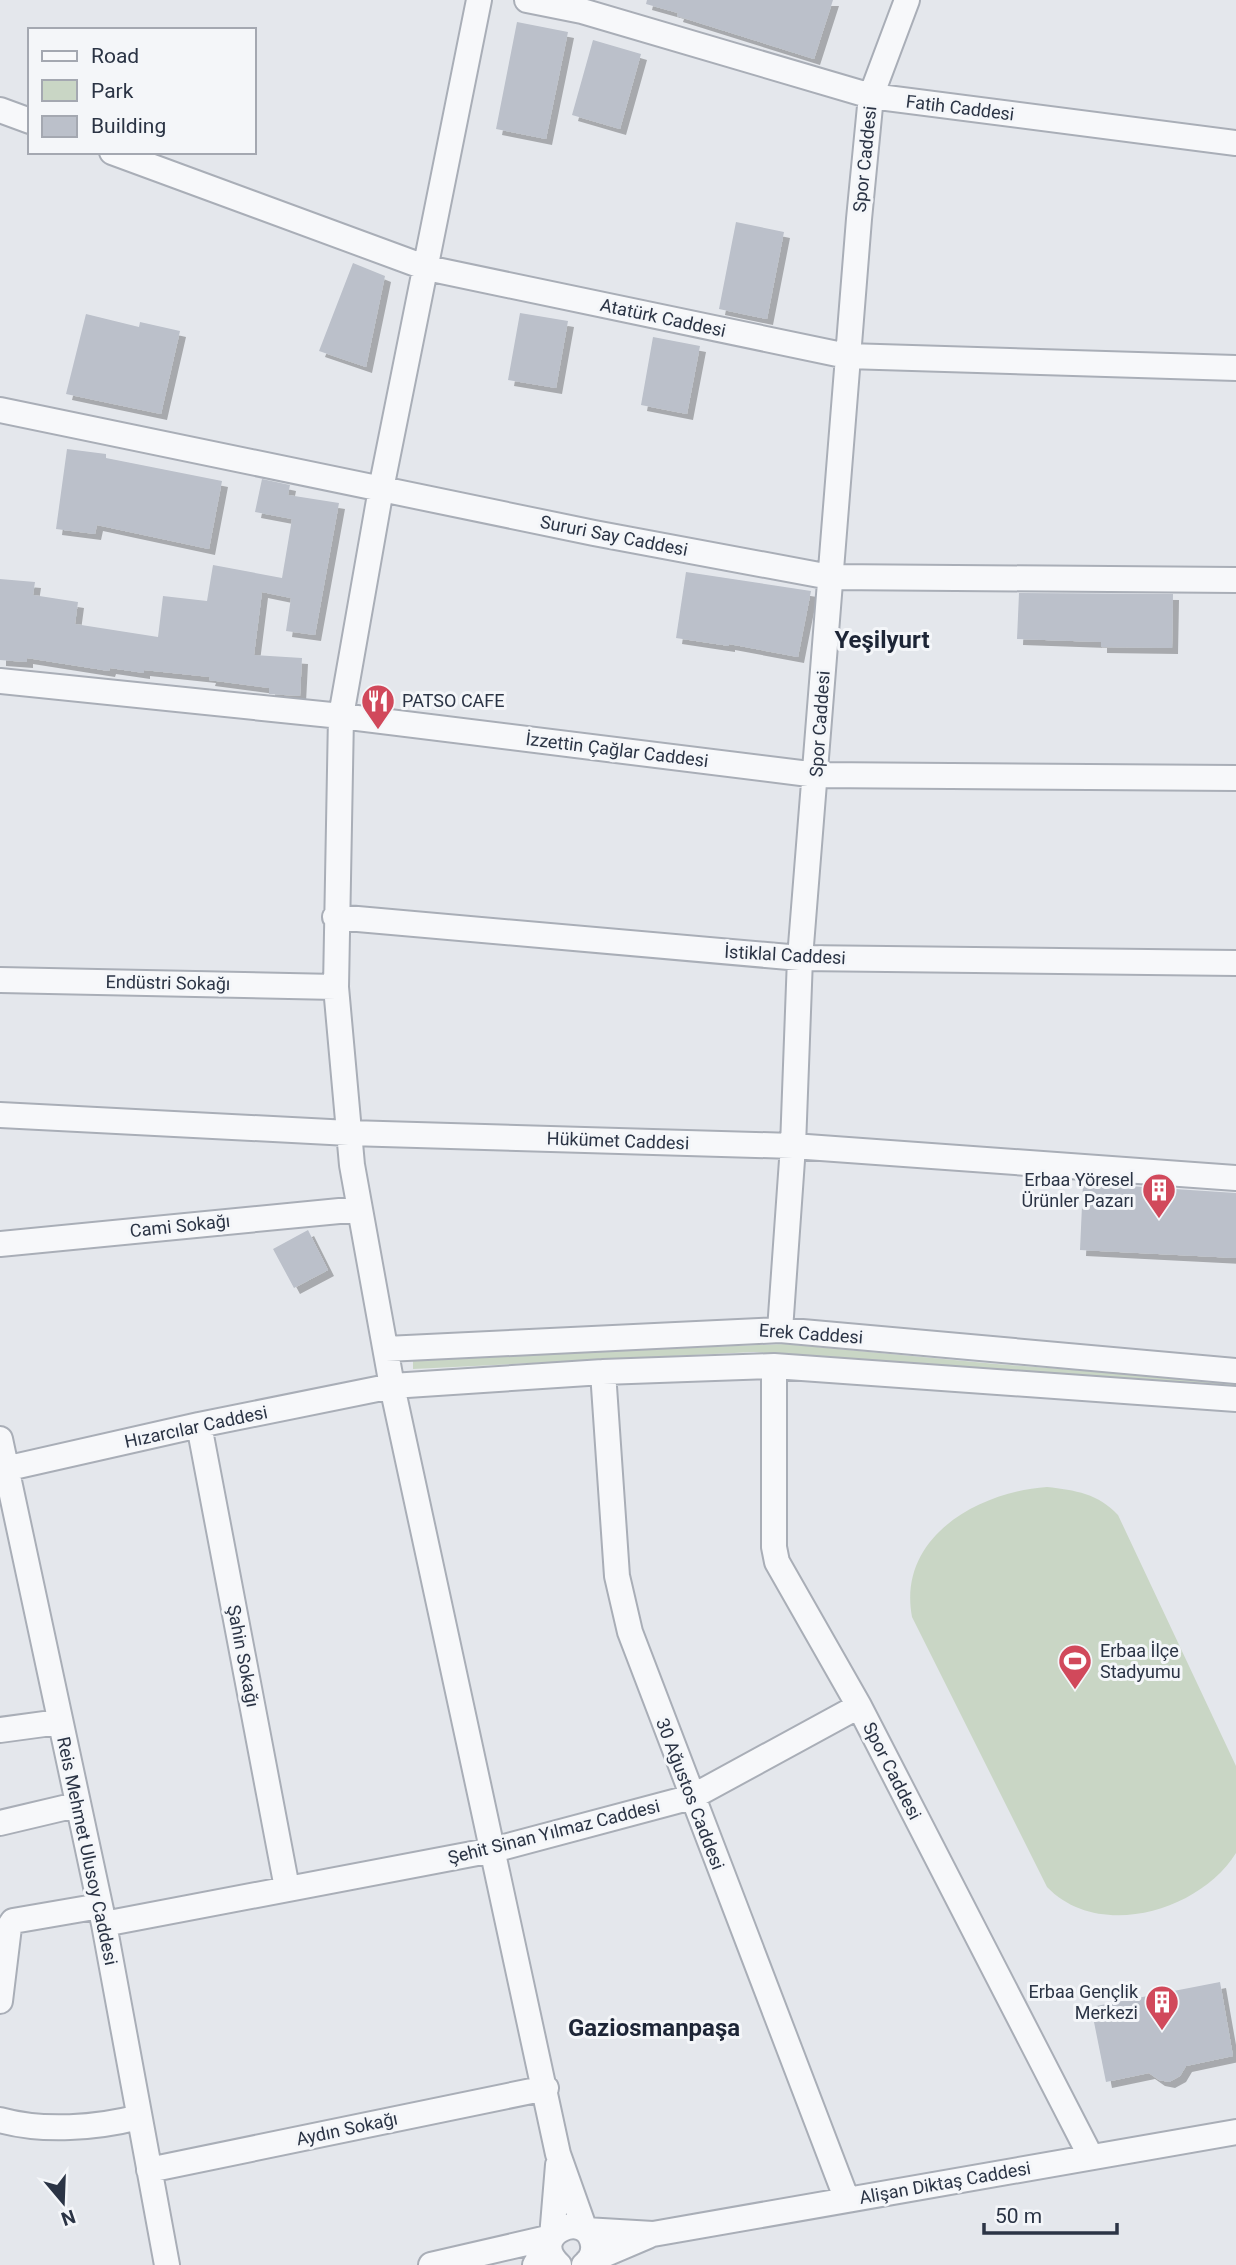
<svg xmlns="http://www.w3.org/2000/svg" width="1236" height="2265" viewBox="0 0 1236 2265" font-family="Roboto,sans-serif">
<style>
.green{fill:#c9d6c5}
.building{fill:#bbc0ca;filter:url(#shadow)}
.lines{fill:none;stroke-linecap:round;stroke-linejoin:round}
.minor-casing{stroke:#a9aeb7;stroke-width:28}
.minor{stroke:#f7f8fa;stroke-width:24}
.labels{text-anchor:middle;stroke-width:6;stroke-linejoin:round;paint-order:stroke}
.street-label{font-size:18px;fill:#2b3445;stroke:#f4f6f9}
.poi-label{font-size:18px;fill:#2b3445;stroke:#f4f6f9;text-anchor:start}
.district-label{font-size:24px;font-weight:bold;fill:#1d2536;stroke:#f4f6f9}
</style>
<defs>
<filter id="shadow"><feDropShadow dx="6" dy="6" stdDeviation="0" flood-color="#0004"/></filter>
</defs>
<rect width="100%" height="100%" fill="#e4e7ec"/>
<path class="green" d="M 785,1344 L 996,1364 L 1208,1380 L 1236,1383 L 1236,1386 L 1176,1386 L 754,1352 L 413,1369 L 413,1359 Z
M 1047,1487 C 1075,1490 1099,1494 1118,1515 L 1236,1766 L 1236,1853 C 1200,1911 1099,1941 1047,1887 L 912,1617 C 897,1537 978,1492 1047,1487 Z"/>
<path class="building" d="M 647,0 L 833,0 L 814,59 L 677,16 L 678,13 L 646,4 Z
M 517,22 L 568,32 L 546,139 L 496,129 Z
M 593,40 L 641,54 L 620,129 L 572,115 Z
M 736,222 L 784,232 L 767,319 L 719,309 Z
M 353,263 L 385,276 L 366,367 L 319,351 Z
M 520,313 L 568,321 L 556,388 L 508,380 Z
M 86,314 L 139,327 L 140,322 L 180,331 L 161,414 L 66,394 Z
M 653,337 L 700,346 L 687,414 L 641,405 Z
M 67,449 L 106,454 L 106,458 L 222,481 L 209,549 L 97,525 L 95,534 L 56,529 Z
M 262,479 L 290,485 L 288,495 L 339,503 L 315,635 L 286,631 L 291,598 L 262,592 L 254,655 L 302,658 L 300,696 L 269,694 L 269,688 L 209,680 L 210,677 L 144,670 L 144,673 L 110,668 L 109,671 L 27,658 L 27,662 L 0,660 L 0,579 L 35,582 L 33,595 L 78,602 L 75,624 L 158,637 L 163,596 L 207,601 L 213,565 L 282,578 L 292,519 L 255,512 Z
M 686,572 L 811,591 L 798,657 L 729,644 L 729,646 L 676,638 Z
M 1019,593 L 1173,594 L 1172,648 L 1101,647 L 1101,642 L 1017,639 Z
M 1083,1183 L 1236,1193 L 1236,1258 L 1080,1250 Z
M 308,1230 L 328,1270 L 294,1288 L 273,1249 Z
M 1220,1982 L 1233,2056 L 1186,2066 L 1180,2076 L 1169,2082 L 1159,2080 L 1149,2073 L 1106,2082 L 1091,2007 Z"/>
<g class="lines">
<g class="minor-casing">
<path id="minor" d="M 479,0 L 381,489 L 341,716 L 336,987 L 352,1165 L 392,1386 L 558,2154 L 585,2230 L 653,2234 L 1236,2132
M 527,0 L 582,11 L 871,96 L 1236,143
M 0,110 L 30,121
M 112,152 L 427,268 L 847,356 L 1236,368
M 0,410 L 594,533 L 830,577 L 1236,580
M 0,681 L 341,716 L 817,775 L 1236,778
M 335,917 L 800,958 L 1236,963
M 0,980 L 336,987
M 0,1115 L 349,1133 L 793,1146 L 1236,1178
M 0,1244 L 360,1209
M 780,1330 L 793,1146 L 800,958 L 859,219 L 871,96 L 907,0
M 386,1349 L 780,1330 L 1236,1371
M 774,1366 L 774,1547 L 777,1562 L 859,1706 L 1091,2157
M 603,1372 L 617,1576 L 630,1632 L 847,2200
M 199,1425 L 287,1888
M 0,1439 L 104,1924 L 167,2265
M 0,1470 L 199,1425 L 392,1386 L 603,1372 L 774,1366 L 1236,1399
M 0,1730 L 59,1722
M 0,1823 L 76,1805
M 104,1924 L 493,1850 L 692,1797 L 859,1706
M 0,2001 L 9,1927 L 13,1921 L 100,1906
M 0,2120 C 43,2132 97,2128 139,2117
M 149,2170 L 546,2088
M 587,2262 L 648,2236
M 431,2265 L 552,2237
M 535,2265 L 552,2237 L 558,2165
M 559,2265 C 526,2234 588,2207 593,2245 C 594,2254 590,2260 584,2265"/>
</g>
<use href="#minor" class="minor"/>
</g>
<defs>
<g id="restaurant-pin" transform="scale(1.75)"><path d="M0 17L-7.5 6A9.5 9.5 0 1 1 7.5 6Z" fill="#d1495b" stroke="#f4f6f9"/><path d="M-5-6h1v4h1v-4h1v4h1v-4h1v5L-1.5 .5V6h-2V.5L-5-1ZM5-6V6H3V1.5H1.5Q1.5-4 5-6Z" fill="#fff"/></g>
<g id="building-pin" transform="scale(1.75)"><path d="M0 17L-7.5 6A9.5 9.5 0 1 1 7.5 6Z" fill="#d1495b" stroke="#f4f6f9"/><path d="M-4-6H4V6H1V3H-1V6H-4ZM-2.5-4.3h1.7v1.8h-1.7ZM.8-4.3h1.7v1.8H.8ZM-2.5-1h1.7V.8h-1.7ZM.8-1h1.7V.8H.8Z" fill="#fff"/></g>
<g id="stadium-pin" transform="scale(1.75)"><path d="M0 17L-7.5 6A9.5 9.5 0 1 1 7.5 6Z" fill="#d1495b" stroke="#f4f6f9"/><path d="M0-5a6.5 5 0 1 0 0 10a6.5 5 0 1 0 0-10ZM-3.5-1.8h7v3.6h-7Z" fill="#fff"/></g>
</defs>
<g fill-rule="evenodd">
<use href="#restaurant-pin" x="378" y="701"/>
<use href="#building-pin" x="1159" y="1190"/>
<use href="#stadium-pin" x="1075" y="1661"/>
<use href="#building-pin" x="1162" y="2002"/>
</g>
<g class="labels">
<g class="street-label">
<text transform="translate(960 108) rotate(7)" y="6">Fatih Caddesi</text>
<text transform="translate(865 159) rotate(-84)" y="6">Spor Caddesi</text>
<text transform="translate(663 318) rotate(12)" y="6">Atatürk Caddesi</text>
<text transform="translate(614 536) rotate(11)" y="6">Sururi Say Caddesi</text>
<text transform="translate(820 724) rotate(-86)" y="6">Spor Caddesi</text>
<text transform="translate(617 750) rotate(7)" y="6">İzzettin Çağlar Caddesi</text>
<text transform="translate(785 955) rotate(3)" y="6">İstiklal Caddesi</text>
<text transform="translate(168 983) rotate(1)" y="6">Endüstri Sokağı</text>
<text transform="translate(618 1141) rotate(2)" y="6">Hükümet Caddesi</text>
<text transform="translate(180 1226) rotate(-6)" y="6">Cami Sokağı</text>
<text transform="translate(811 1334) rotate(4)" y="6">Erek Caddesi</text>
<text transform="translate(196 1427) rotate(-12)" y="6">Hızarcılar Caddesi</text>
<text transform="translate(243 1656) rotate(79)" y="6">Şahin Sokağı</text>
<text transform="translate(892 1771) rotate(63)" y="6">Spor Caddesi</text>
<text transform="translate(690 1794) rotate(69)" y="6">30 Ağustos Caddesi</text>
<text transform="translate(554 1832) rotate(-14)" y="6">Şehit Sinan Yılmaz Caddesi</text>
<text transform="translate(87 1851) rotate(78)" y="6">Reis Mehmet Ulusoy Caddesi</text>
<text transform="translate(347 2129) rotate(-12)" y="6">Aydın Sokağı</text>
<text transform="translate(945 2183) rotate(-10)" y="6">Alişan Diktaş Caddesi</text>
</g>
<g class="poi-label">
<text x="402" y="707">PATSO CAFE</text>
<text x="1134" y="1186" text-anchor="end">Erbaa Yöresel<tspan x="1134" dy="21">Ürünler Pazarı</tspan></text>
<text x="1100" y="1657">Erbaa İlçe<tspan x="1100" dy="21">Stadyumu</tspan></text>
<text x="1138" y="1998" text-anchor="end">Erbaa Gençlik<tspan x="1138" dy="21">Merkezi</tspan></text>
</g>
<g class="district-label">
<text x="882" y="648">Yeşilyurt</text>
<text x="654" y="2036">Gaziosmanpaşa</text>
</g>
</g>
<rect x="28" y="28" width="228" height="126" fill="#f4f6f9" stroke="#a4a8b1" stroke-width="2"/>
<rect x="42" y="51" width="35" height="10" fill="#f7f8fa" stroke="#a4a8b1" stroke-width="2"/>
<text x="91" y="63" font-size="21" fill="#2b3445">Road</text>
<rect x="42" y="80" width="35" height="21" fill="#c9d6c5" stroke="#a4a8b1" stroke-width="2"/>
<text x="91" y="98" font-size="21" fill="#2b3445">Park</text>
<rect x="42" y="116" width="35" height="21" fill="#bbc0ca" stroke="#a4a8b1" stroke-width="2"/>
<text x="91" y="133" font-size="21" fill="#2b3445">Building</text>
<g transform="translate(63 2202) rotate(161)" stroke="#f4f6f9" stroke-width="5" paint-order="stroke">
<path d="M0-5L12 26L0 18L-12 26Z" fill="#2b3445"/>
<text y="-10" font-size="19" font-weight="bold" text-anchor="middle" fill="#2b3445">N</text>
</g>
<path d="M984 2223v10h133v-10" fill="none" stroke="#2b3445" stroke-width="3.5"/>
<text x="995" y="2223" font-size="21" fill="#2b3445" stroke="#f4f6f9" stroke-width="5" paint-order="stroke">50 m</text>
</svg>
